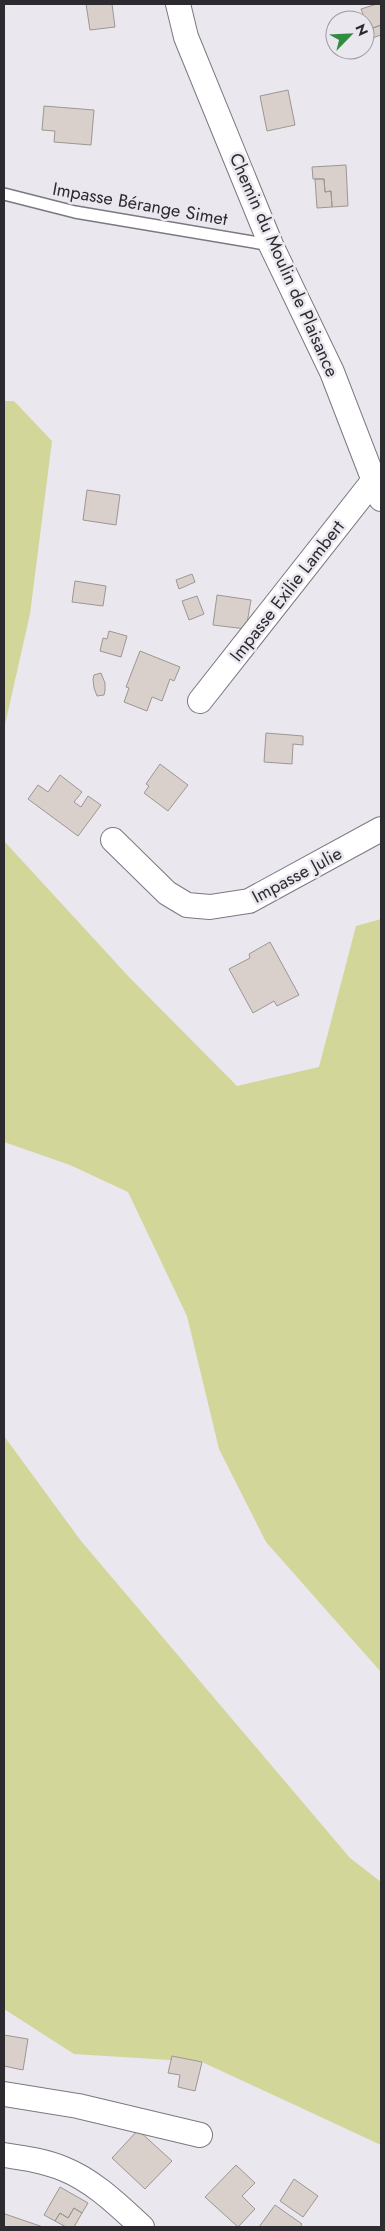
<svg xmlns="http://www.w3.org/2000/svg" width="385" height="2231" viewBox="0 0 385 2231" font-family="Jost,sans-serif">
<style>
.green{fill:#d2d698}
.building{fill:#d9d0cc;stroke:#9e9692}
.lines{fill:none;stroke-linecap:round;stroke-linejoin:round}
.lane-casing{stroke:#7b7880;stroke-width:14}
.street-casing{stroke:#7b7880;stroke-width:26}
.lane{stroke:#fff;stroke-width:11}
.street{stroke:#fff;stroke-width:24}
.labels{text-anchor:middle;stroke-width:5;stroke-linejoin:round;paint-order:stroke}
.street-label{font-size:18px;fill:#2d2b2f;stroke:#eae7ef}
</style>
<rect width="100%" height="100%" fill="#eae7ef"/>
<path class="green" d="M 4,401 L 14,401 L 52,441 L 30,614 L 4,729 Z
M 4,841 L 129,977 L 237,1086 L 319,1067 L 356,926 L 381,919 L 381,1672 L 266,1542 L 219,1449 L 187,1316 L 128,1192 L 70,1165 L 4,1142 Z
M 4,1436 L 81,1541 L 350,1858 L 381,1882 L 381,2145 L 202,2062 L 74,2054 L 4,2009 Z"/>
<path class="building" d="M 86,4 L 112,4 L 115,27 L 90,30 Z
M 377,4 L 381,4 L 381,25 L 365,31 L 365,20 L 361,9 Z
M 381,25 L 381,35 L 366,40 L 365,31 Z
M 288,90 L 295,125 L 267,131 L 260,96 Z
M 44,106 L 94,110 L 91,145 L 54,142 L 55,131 L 42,130 Z
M 346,165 L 348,206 L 332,207 L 331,191 L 325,192 L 324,179 L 313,179 L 312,167 Z
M 315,179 L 324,179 L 325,192 L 331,191 L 332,207 L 317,208 Z
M 87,490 L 120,495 L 116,525 L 83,520 Z
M 192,574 L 195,582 L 179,589 L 176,580 Z
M 75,581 L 106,586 L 103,606 L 72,602 Z
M 217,595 L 251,600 L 246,629 L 213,625 Z
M 197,596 L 204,614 L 189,620 L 182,601 Z
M 109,631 L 127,636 L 121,657 L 100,651 L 103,638 L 107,639 Z
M 140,651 L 180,667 L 174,681 L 170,679 L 162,701 L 152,697 L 147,711 L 124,702 L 129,688 L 126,687 Z
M 101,673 L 105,683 L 105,690 L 104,695 L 97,696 L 94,688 L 93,679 L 94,675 Z
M 266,733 L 303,736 L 303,745 L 293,744 L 292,764 L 264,762 Z
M 160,764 L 188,785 L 168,811 L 144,793 L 149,786 L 146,784 Z
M 60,775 L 82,792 L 74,802 L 81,807 L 88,796 L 101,805 L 78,836 L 28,799 L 38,785 L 48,792 Z
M 270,942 L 299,995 L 277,1006 L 274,1001 L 253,1013 L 229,969 L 250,958 L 249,954 Z
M 4,2035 L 28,2039 L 23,2070 L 4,2066 Z
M 172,2056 L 202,2062 L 195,2091 L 178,2087 L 180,2075 L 168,2073 Z
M 138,2130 L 172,2161 L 145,2189 L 112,2158 Z
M 236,2165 L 255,2183 L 242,2196 L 255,2209 L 238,2227 L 205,2197 Z
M 294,2179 L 318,2196 L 303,2217 L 280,2201 Z
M 60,2187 L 88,2203 L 82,2213 L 74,2208 L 68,2218 L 60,2213 L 55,2221 L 44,2215 Z
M 275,2205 L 302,2224 L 300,2227 L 259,2227 Z
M 74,2208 L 82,2213 L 74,2227 L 66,2227 L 55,2221 L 60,2213 L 68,2218 Z
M 4,2214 L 5,2214 L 43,2227 L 4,2227 Z"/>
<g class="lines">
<g class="lane-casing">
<path id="lane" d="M 4,194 L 75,212 L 271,245"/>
</g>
<g class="street-casing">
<path id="street" d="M 178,4 L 186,37 L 271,245 L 332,372 L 381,499
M 200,701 L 374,480
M 113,840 L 167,893 L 187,905 L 210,907 L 249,901 L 381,829
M 4,2094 L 78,2106 L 200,2135
M 4,2155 C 24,2158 45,2161 64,2169 C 94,2181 119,2206 142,2227"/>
</g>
<use href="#lane" class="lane"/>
<use href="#street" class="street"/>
</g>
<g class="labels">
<g class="street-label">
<text transform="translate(140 204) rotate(10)" y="6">Impasse Bérange Simet</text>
<text transform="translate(284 265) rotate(66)" y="6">Chemin du Moulin de Plaisance</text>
<text transform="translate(287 591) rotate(-52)" y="6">Impasse Exilie Lambert</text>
<text transform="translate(297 875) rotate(-28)" y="6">Impasse Julie</text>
</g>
</g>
<rect width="385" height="2231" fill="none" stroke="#2d2b2f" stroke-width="10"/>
<g transform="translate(350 35) rotate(66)"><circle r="24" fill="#eae7ef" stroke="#9e9ca2"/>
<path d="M0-4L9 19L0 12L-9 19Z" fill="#2f8d40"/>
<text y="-8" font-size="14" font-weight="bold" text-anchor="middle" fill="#2d2b2f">N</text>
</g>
</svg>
